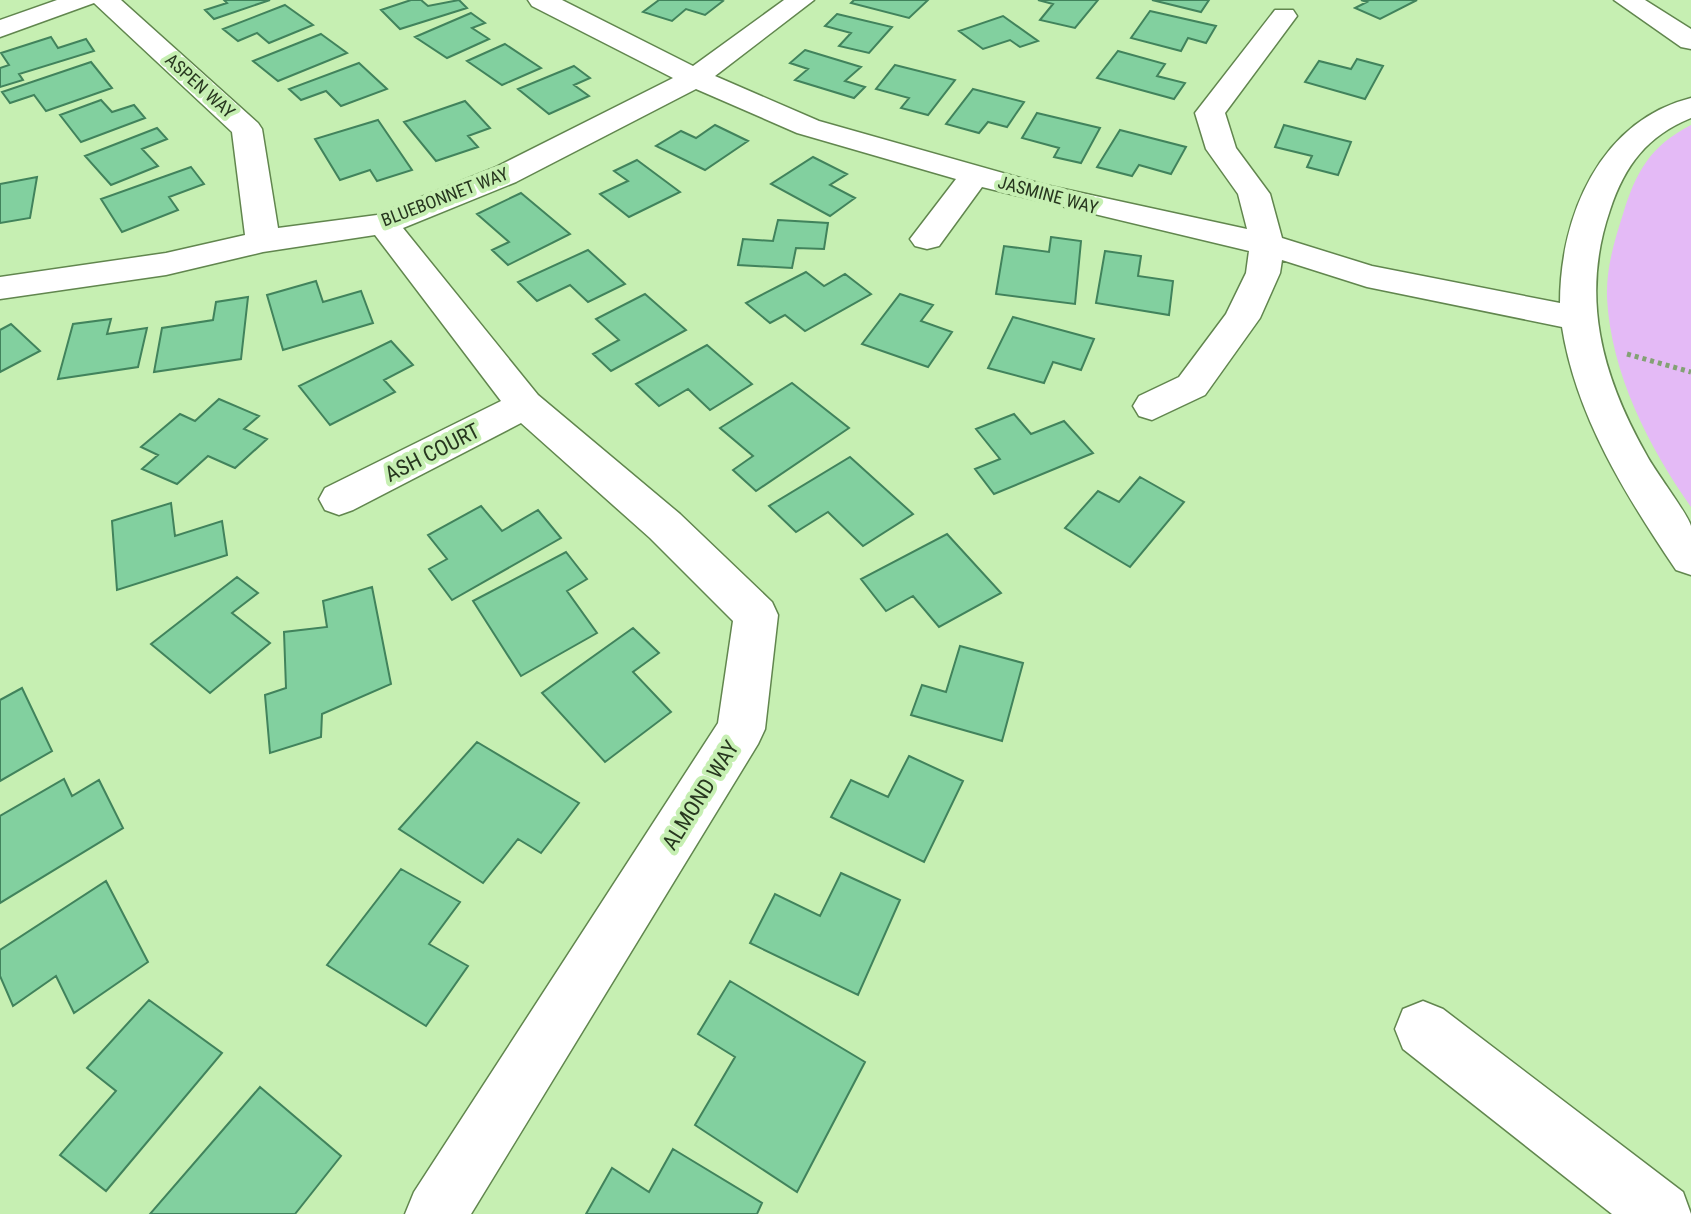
<svg xmlns="http://www.w3.org/2000/svg" width="1691" height="1214" viewBox="0 0 1691 1214" font-family="'Roboto Condensed',sans-serif">
<style>
.green{fill:#e4baf6}
.building{fill:#82d09f;stroke:#41835c;stroke-width:2}
.lines{fill:none;stroke-linecap:round;stroke-linejoin:round}
.minor-casing{stroke:#61864e;stroke-width:3}
.path{stroke:#83a174;stroke-width:5;stroke-dasharray:4 4;stroke-linecap:butt}
.minor{fill:#fff;fill-rule:evenodd}
.labels{text-anchor:middle;stroke-width:8;stroke-linejoin:round;paint-order:stroke}
.far-street-label{font-size:18px;fill:#27371f;stroke:#c6efb2}
.street-label{font-size:22px;fill:#27371f;stroke:#c6efb2}
</style>
<rect width="100%" height="100%" fill="#c6efb2"/>
<path class="green" d="M 1691,125 L 1691,507 C 1649,447 1611,374 1607,298 C 1606,269 1614,242 1623,214 C 1636,172 1650,146 1691,125 Z"/>
<path class="building" d="M 224,0 L 270,0 L 214,19 L 205,10 L 227,3 Z
M 411,0 L 421,0 L 428,6 L 459,0 L 467,8 L 400,29 L 381,10 Z
M 659,0 L 721,0 L 723,1 L 705,15 L 686,9 L 672,21 L 643,12 Z
M 854,0 L 928,0 L 909,18 L 851,3 Z
M 1038,0 L 1098,0 L 1075,28 L 1040,20 L 1053,4 Z
M 1152,0 L 1209,0 L 1201,12 Z
M 1361,0 L 1417,0 L 1380,19 L 1355,8 L 1367,2 Z
M 285,5 L 313,25 L 269,43 L 257,33 L 238,41 L 223,29 Z
M 1150,11 L 1216,26 L 1206,43 L 1188,38 L 1181,51 L 1131,38 Z
M 471,13 L 485,23 L 472,28 L 489,39 L 447,58 L 415,37 Z
M 837,14 L 892,27 L 869,53 L 839,46 L 851,33 L 825,26 Z
M 1003,16 L 1038,41 L 1020,47 L 1010,40 L 983,49 L 959,31 Z
M 321,34 L 347,53 L 278,81 L 253,61 Z
M 51,37 L 58,48 L 86,39 L 94,51 L 19,74 L 23,80 L 0,87 L 0,68 L 9,65 L 1,53 Z
M 505,44 L 541,68 L 502,85 L 467,61 Z
M 805,50 L 861,67 L 845,81 L 865,87 L 854,98 L 795,80 L 808,69 L 790,63 Z
M 1118,51 L 1165,64 L 1157,76 L 1185,83 L 1174,99 L 1097,78 Z
M 1357,59 L 1383,66 L 1365,99 L 1305,82 L 1319,61 L 1351,69 Z
M 91,62 L 112,88 L 46,111 L 34,95 L 10,103 L 2,92 Z
M 359,63 L 387,89 L 341,106 L 326,91 L 301,100 L 289,89 Z
M 895,65 L 955,80 L 928,115 L 901,108 L 909,98 L 876,89 Z
M 574,66 L 590,78 L 574,85 L 589,96 L 549,114 L 518,89 Z
M 973,89 L 1024,102 L 1007,127 L 988,122 L 979,133 L 946,124 Z
M 101,100 L 112,112 L 134,105 L 145,118 L 81,142 L 60,115 Z
M 465,101 L 490,128 L 468,136 L 478,147 L 436,161 L 404,122 Z
M 1037,113 L 1100,128 L 1081,163 L 1054,157 L 1059,148 L 1022,138 Z
M 378,120 L 412,170 L 377,181 L 370,170 L 340,180 L 315,139 Z
M 715,125 L 748,141 L 705,170 L 656,146 L 681,131 L 696,138 Z
M 1284,125 L 1351,142 L 1338,175 L 1307,167 L 1312,156 L 1275,147 Z
M 157,128 L 167,139 L 142,149 L 158,166 L 111,185 L 85,156 Z
M 1120,130 L 1186,147 L 1171,174 L 1139,165 L 1132,176 L 1097,167 Z
M 813,157 L 847,174 L 830,185 L 855,198 L 830,216 L 771,184 Z
M 637,160 L 680,192 L 629,217 L 600,194 L 628,181 L 614,171 Z
M 191,167 L 204,184 L 169,197 L 178,210 L 122,232 L 101,199 Z
M 37,177 L 30,218 L 0,223 L 0,184 Z
M 521,193 L 570,234 L 508,265 L 492,250 L 509,242 L 477,214 Z
M 778,220 L 828,223 L 824,249 L 796,248 L 792,268 L 738,265 L 743,239 L 773,241 Z
M 1051,237 L 1081,241 L 1075,304 L 996,294 L 1004,246 L 1049,252 Z
M 588,250 L 625,284 L 588,302 L 570,285 L 537,301 L 518,282 Z
M 1105,251 L 1141,256 L 1138,276 L 1173,281 L 1169,315 L 1096,303 Z
M 806,272 L 824,286 L 845,274 L 871,294 L 805,331 L 785,315 L 770,323 L 746,303 Z
M 316,281 L 323,302 L 361,291 L 373,323 L 283,350 L 267,295 Z
M 645,294 L 686,330 L 611,371 L 593,354 L 619,340 L 596,319 Z
M 900,294 L 933,305 L 921,321 L 952,332 L 928,367 L 862,344 Z
M 248,297 L 241,359 L 154,372 L 162,328 L 213,320 L 216,302 Z
M 1013,317 L 1094,339 L 1081,370 L 1053,362 L 1044,383 L 988,368 Z
M 111,319 L 107,334 L 147,328 L 138,367 L 58,379 L 73,324 Z
M 11,324 L 40,351 L 0,372 L 0,330 Z
M 391,341 L 413,365 L 384,380 L 395,392 L 330,425 L 299,386 Z
M 707,345 L 752,384 L 710,410 L 688,389 L 659,406 L 636,384 Z
M 792,383 L 849,428 L 756,491 L 733,470 L 753,456 L 720,428 Z
M 219,399 L 259,416 L 244,429 L 267,439 L 235,468 L 208,456 L 177,484 L 142,469 L 158,455 L 141,447 L 180,414 L 195,421 Z
M 1014,414 L 1031,434 L 1064,421 L 1093,453 L 994,494 L 975,469 L 1000,459 L 976,429 Z
M 850,457 L 913,514 L 863,546 L 828,512 L 796,532 L 769,506 Z
M 1140,477 L 1184,502 L 1130,567 L 1065,528 L 1098,491 L 1119,502 Z
M 171,503 L 175,536 L 222,521 L 227,555 L 117,590 L 112,521 Z
M 481,506 L 502,531 L 538,510 L 561,538 L 452,600 L 429,569 L 447,559 L 428,535 Z
M 947,534 L 1001,593 L 939,627 L 913,596 L 886,611 L 861,579 Z
M 566,552 L 587,579 L 567,591 L 597,633 L 521,676 L 473,601 Z
M 237,577 L 258,593 L 232,613 L 270,643 L 210,693 L 151,644 Z
M 372,587 L 391,684 L 322,714 L 321,737 L 270,753 L 265,695 L 286,688 L 284,632 L 327,627 L 323,601 Z
M 633,628 L 659,653 L 633,672 L 671,712 L 605,762 L 542,693 Z
M 960,646 L 1023,663 L 1002,741 L 911,715 L 922,685 L 946,692 Z
M 22,688 L 52,751 L 0,781 L 0,700 Z
M 477,742 L 579,803 L 541,853 L 518,839 L 483,883 L 399,829 Z
M 909,756 L 963,781 L 924,862 L 831,817 L 851,780 L 888,797 Z
M 64,779 L 72,796 L 99,780 L 123,828 L 0,903 L 0,816 Z
M 401,869 L 460,902 L 429,944 L 468,966 L 426,1026 L 327,965 Z
M 841,873 L 900,900 L 858,995 L 750,943 L 775,894 L 820,916 Z
M 106,881 L 148,962 L 74,1013 L 56,976 L 13,1006 L 0,976 L 0,950 Z
M 730,981 L 865,1062 L 797,1192 L 695,1125 L 735,1057 L 698,1034 Z
M 149,1000 L 222,1053 L 106,1191 L 60,1155 L 116,1091 L 87,1068 Z
M 260,1087 L 341,1156 L 295,1214 L 150,1214 Z
M 673,1149 L 762,1203 L 757,1214 L 586,1214 L 612,1168 L 649,1192 Z"/>
<g class="lines">
<g class="minor-casing">
<path id="minor" d="M 57,0 L 121,0 L 258,123 L 262,129 L 278,228 L 377,215 L 494,168 L 673,78 L 532,6 L 528,0 L 562,0 L 693,66 L 784,0 L 814,0 L 715,76 L 819,121 L 1045,185 L 1247,229 L 1238,194 L 1206,149 L 1195,113 L 1275,10 L 1293,10 L 1297,16 L 1225,113 L 1236,148 L 1270,194 L 1282,238 L 1372,266 L 1560,303 C 1560,216 1600,121 1691,98 L 1691,118 C 1647,136 1625,165 1610,210 C 1580,297 1602,376 1646,454 C 1654,470 1688,514 1691,526 C 1691,541 1691,560 1691,575 L 1676,570 C 1626,496 1576,416 1562,327 L 1367,287 L 1282,260 L 1280,273 L 1260,318 L 1205,395 L 1152,420 L 1139,416 L 1133,406 L 1139,396 L 1179,377 L 1226,314 L 1246,273 L 1249,251 L 982,187 L 939,246 L 927,249 L 915,246 L 910,239 L 956,179 L 797,133 L 696,89 L 516,182 L 403,228 L 538,395 L 680,514 L 772,602 L 778,615 L 765,729 L 758,744 L 471,1214 L 405,1214 L 414,1192 L 718,723 L 733,621 L 650,538 L 521,423 L 353,510 L 339,515 L 325,510 L 319,499 L 325,488 L 501,401 L 375,235 L 263,252 L 166,275 L 0,299 L 0,277 L 166,253 L 245,235 L 232,132 L 94,3 L 0,37 L 0,20 Z
M 1614,0 L 1645,0 L 1691,29 L 1691,49 L 1681,47 Z
M 1423,1001 L 1443,1009 L 1683,1192 L 1691,1214 L 1612,1214 L 1403,1049 L 1395,1029 L 1403,1009 Z"/>
</g>
<path class="path" d="M 1627,354 L 1691,372"/>
<use href="#minor" class="minor"/>
</g>
<g class="labels">
<g class="far-street-label">
<text transform="translate(200 86) rotate(42)" y="6">ASPEN WAY</text>
<text transform="translate(1048 195) rotate(15)" y="6">JASMINE WAY</text>
<text transform="translate(445 197) rotate(-21)" y="6">BLUEBONNET WAY</text>
</g>
<g class="street-label">
<text transform="translate(432 452) rotate(-27)" y="8">ASH COURT</text>
<text transform="translate(700 795) rotate(-58)" y="8">ALMOND WAY</text>
</g>
</g>
</svg>
